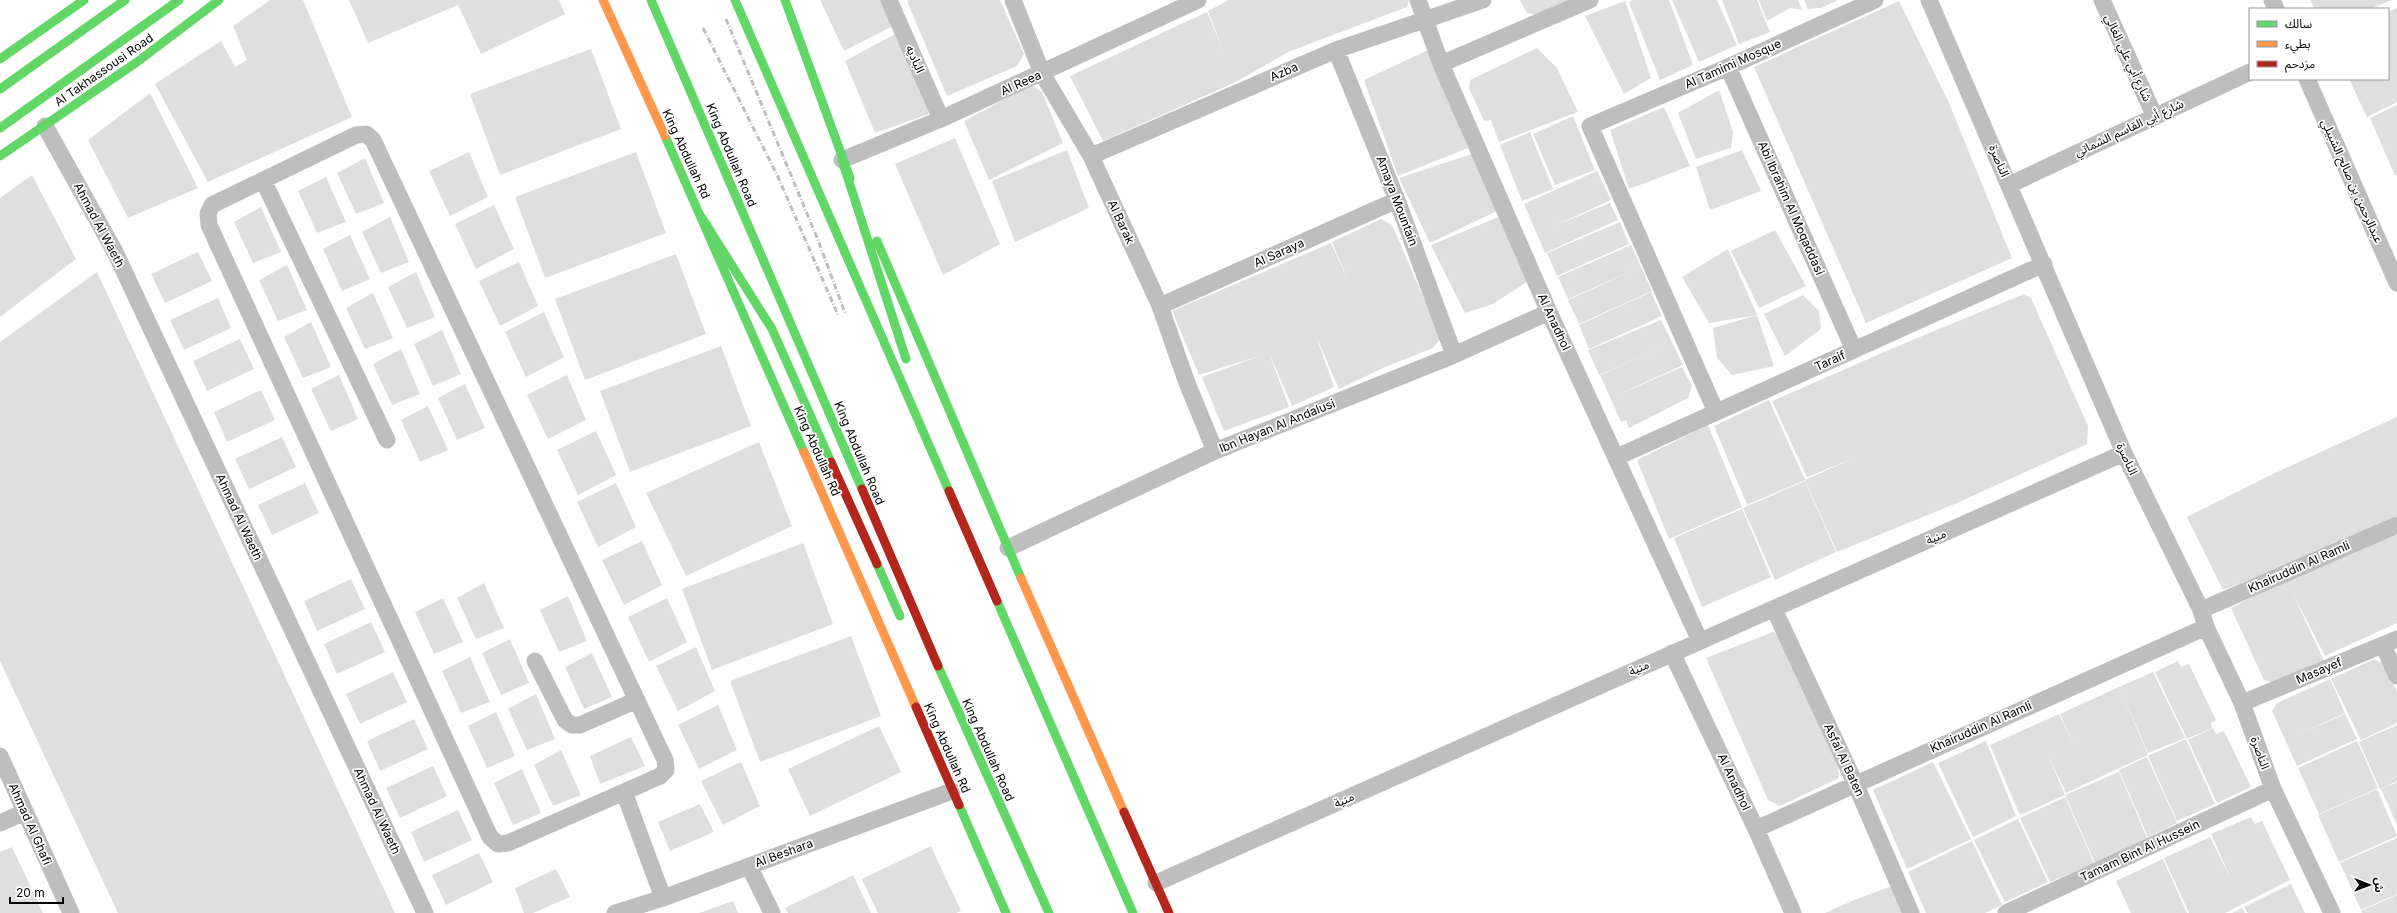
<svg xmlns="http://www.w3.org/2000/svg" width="2397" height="913" viewBox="0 0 2397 913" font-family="Inter,'Noto Sans Arabic',sans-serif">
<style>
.building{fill:#dfdfdf}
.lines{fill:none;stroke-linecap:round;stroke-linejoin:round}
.street{stroke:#bebebe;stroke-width:17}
.fast{stroke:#63d668;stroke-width:9}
.slow{stroke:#ff974d;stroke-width:9}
.jam{stroke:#b3261e;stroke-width:9}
.rail{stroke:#bebebe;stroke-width:3;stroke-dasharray:6 2 1 2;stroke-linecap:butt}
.labels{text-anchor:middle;stroke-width:3.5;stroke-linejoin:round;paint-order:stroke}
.street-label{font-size:12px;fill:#000;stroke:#fff}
</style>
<rect width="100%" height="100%" fill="#fff"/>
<path class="building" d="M 270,0 L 303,0 L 352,117 L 208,182 L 155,84 L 221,41 L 235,67 L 247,60 L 233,26 Z
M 349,0 L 559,0 L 565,14 L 481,54 L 458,5 L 368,43 Z
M 820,0 L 883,0 L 895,25 L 844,51 Z
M 909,0 L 1000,0 L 1024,54 L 1017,66 L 947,96 L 907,1 Z
M 1229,0 L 1409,0 L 1407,7 L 1288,52 L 1236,82 L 1103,141 L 1070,76 L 1207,12 L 1224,53 L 1208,11 Z
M 1520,0 L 1570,0 L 1538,15 L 1527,13 Z
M 1633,0 L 1669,0 L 1693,65 L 1660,80 L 1629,2 Z
M 1672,0 L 1717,0 L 1737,45 L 1699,62 Z
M 1722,0 L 1757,0 L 1770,32 L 1739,44 Z
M 1759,0 L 1798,0 L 1802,10 L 1790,8 L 1767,21 Z
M 1804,0 L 1838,0 L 1821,8 L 1808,9 Z
M 2310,0 L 2392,0 L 2370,9 L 2315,9 Z
M 1625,1 L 1651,78 L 1624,94 L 1585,16 Z
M 1899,1 L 1949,103 L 2012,258 L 1866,323 L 1754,67 Z
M 2397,8 L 2397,102 L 2367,117 L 2349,79 L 2388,79 L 2388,12 Z
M 899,32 L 929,114 L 875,133 L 845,61 Z
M 1537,48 L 1557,68 L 1578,112 L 1499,142 L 1491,120 L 1484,121 L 1469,88 L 1470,80 Z
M 591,49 L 621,129 L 500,175 L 470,94 Z
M 1428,50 L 1468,148 L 1398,176 L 1364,80 Z
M 1031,85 L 1042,92 L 1063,143 L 989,180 L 964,121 Z
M 1719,90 L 1733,132 L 1731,148 L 1696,159 L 1678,113 Z
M 150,93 L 198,188 L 128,218 L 88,140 Z
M 2397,105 L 2397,175 L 2395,176 L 2370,118 Z
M 1664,107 L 1690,166 L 1629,189 L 1610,130 Z
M 1573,116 L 1595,170 L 1555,185 L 1533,134 Z
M 1530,132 L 1553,189 L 1522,201 L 1500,145 Z
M 955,138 L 1000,244 L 943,275 L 895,164 Z
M 1067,150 L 1089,208 L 1015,242 L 992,181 Z
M 1742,150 L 1761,191 L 1710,210 L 1696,167 Z
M 469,152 L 488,197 L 450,216 L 429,171 Z
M 636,152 L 666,233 L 545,278 L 515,197 Z
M 1472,154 L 1497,211 L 1430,243 L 1399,178 Z
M 365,158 L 384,203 L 356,214 L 337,173 Z
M 1597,171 L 1611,200 L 1554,226 L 1610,203 L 1618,220 L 1545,253 L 1524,204 Z
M 32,175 L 76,259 L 0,317 L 0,198 Z
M 326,177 L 346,222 L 317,233 L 298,191 Z
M 494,205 L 514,249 L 476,269 L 455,224 Z
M 261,207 L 281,252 L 253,263 L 234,222 Z
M 1501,216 L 1530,280 L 1493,304 L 1465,313 L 1431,245 Z
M 390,217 L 409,262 L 381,273 L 362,232 Z
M 1381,219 L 1392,225 L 1441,338 L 1433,348 L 1385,367 L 1339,389 L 1316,336 L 1334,387 L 1292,406 L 1269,353 L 1289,407 L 1224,431 L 1202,377 L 1262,355 L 1199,375 L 1172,311 L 1331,243 L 1349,282 L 1332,242 Z
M 1620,222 L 1629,244 L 1557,276 L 1547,253 Z
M 1775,230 L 1806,286 L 1759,308 L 1731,251 Z
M 350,235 L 370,279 L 342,291 L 323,249 Z
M 1631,245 L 1641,267 L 1568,299 L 1558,277 Z
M 1728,249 L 1757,315 L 1774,366 L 1732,375 L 1717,358 L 1713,328 L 1757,315 L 1709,323 L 1682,277 Z
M 198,252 L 212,281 L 165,303 L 151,274 Z
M 676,254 L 706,334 L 585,380 L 555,299 Z
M 519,262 L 538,306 L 500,326 L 479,281 Z
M 287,265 L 307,310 L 278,321 L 259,280 Z
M 1641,267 L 1652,291 L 1579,324 L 1568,300 Z
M 97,272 L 395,913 L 118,913 L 0,661 L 0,342 Z
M 416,272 L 435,317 L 407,328 L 388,287 Z
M 1651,292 L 1662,316 L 1589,349 L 1579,325 Z
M 373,293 L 393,338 L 365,349 L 346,308 Z
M 2024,294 L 2031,298 L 2088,426 L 2087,444 L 1957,503 L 1837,552 L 1805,480 L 1854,458 L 1807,477 L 1772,401 L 1898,346 Z
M 1803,295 L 1819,311 L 1821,329 L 1785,356 L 1764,314 Z
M 218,298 L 231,328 L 184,350 L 170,320 Z
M 544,312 L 564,357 L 526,377 L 505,332 Z
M 1661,320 L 1672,342 L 1599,375 L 1588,350 Z
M 311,322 L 331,367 L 303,378 L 284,337 Z
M 442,330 L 461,374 L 433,386 L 414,344 Z
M 240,339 L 254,369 L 207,391 L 193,361 Z
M 1672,342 L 1683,365 L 1615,396 L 1682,367 L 1692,386 L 1688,398 L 1629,428 L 1626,420 L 1621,422 L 1600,375 Z
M 721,346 L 751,426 L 630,472 L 600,391 Z
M 401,349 L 420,394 L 392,405 L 373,364 Z
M 339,375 L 358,419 L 331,431 L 311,389 Z
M 567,375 L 586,420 L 548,439 L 527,395 Z
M 465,384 L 485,428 L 457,440 L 438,398 Z
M 261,390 L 275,420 L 227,442 L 214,412 Z
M 1769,400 L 1805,480 L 1747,505 L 1714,426 Z
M 428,406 L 448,450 L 420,462 L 401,420 Z
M 2397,417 L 2397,516 L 2311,555 L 2223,590 L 2187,517 L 2275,473 Z
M 1708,425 L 1742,507 L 1669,539 L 1637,460 Z
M 596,431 L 616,475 L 578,495 L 557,450 Z
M 282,437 L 296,467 L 249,489 L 235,459 Z
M 759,442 L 792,526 L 686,576 L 646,493 Z
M 1805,481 L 1836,552 L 1775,580 L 1743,508 Z
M 305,483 L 319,513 L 272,535 L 258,505 Z
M 616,483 L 636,527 L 598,547 L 577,502 Z
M 1742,509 L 1771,577 L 1702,607 L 1674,538 Z
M 2397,534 L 2397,623 L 2325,656 L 2293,594 L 2324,661 L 2272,682 L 2264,680 L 2231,608 L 2286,580 Z
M 642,541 L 662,585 L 624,605 L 602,560 Z
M 803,543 L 833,624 L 712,670 L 682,589 Z
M 351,579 L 365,609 L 317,631 L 304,601 Z
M 484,583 L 504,628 L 476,639 L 457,598 Z
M 568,596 L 587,641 L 559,652 L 540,610 Z
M 443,598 L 463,642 L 434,654 L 415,612 Z
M 667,598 L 687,642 L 649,662 L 628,617 Z
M 371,622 L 385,652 L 337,674 L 324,644 Z
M 1773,632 L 1782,636 L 1838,761 L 1839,778 L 1780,806 L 1768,800 L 1706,658 Z
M 851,636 L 881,716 L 760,762 L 730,681 Z
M 510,639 L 529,683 L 501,695 L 482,653 Z
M 696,647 L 715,691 L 678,711 L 656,666 Z
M 592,653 L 612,697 L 584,709 L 565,667 Z
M 470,657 L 490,702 L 461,713 L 442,671 Z
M 2374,659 L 2384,664 L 2397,692 L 2397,723 L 2361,740 L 2331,679 Z
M 2178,661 L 2181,667 L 2189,664 L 2216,720 L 2211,723 L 2212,728 L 2187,739 L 2155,672 Z
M 393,672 L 407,702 L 360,724 L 346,694 Z
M 2153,672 L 2185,738 L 2148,753 L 2119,687 Z
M 2330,679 L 2345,713 L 2298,735 L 2345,714 L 2357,739 L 2297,766 L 2272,711 L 2277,703 Z
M 2119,687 L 2148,755 L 2117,769 L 2104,739 L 2117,769 L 2066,793 L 2047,753 L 2065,795 L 2119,772 L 2147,838 L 2095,863 L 2065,795 L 2020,815 L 1990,745 L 2059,714 L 2074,746 L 2060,714 Z
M 536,694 L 555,739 L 527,750 L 508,709 Z
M 718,705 L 737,750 L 699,769 L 678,725 Z
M 496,712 L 515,756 L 487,768 L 468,726 Z
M 414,719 L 428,749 L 380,771 L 367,741 Z
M 2397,725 L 2397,781 L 2380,789 L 2359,742 Z
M 879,726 L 901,772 L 810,816 L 788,769 Z
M 2213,728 L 2216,734 L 2224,731 L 2251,787 L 2217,803 L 2188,740 Z
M 631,737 L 645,766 L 600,784 L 590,756 Z
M 2186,739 L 2215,804 L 2177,821 L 2148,756 Z
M 1986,741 L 2016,816 L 1973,837 L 1938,763 Z
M 2357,741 L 2378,788 L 2319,814 L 2298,768 Z
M 561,750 L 581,795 L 553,806 L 534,765 Z
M 2147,757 L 2177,823 L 2148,837 L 2119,770 Z
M 741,762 L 760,806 L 723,825 L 701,781 Z
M 1933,762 L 1971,839 L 1907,869 L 1873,790 Z
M 433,766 L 447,796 L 400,818 L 386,788 Z
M 522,769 L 541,813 L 513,825 L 494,783 Z
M 2397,782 L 2397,825 L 2381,789 Z
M 2377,789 L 2397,836 L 2339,862 L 2318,815 Z
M 2065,797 L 2094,863 L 2050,882 L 2020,818 Z
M 700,804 L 714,832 L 670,851 L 658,822 Z
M 458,810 L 472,840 L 424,862 L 411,832 Z
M 2251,817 L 2255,824 L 2262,821 L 2290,880 L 2225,913 L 2189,913 L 2164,858 L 2210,837 L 2232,881 L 2211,834 Z
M 2018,819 L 2048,882 L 2005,902 L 1974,840 Z
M 2397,838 L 2397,894 L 2361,910 L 2340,863 Z
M 1972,841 L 2002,905 L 1985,913 L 1926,913 L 1908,872 Z
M 931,846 L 961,911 L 956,913 L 878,913 L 862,879 Z
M 12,847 L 43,913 L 0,913 L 0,852 Z
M 479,853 L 493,882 L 446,905 L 432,875 Z
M 2163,859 L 2187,913 L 2131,913 L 2116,881 Z
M 556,869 L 570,897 L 533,913 L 524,913 L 515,888 Z
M 853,875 L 871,913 L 788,913 L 785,908 Z
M 2291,884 L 2305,913 L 2248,913 L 2244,907 Z
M 1892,886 L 1905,913 L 1825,913 L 1854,900 Z
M 2397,895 L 2397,913 L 2362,913 L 2361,911 Z
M 733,901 L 738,913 L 699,913 Z
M 2242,908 L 2245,913 L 2232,913 Z"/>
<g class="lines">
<path class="street" d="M 889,0 L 941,119
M 1013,0 L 1042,73 L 1091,156 L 1160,306 L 1187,383 L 1215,451
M 1418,0 L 1441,64 L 1549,312 L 1700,641
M 1929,0 L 2124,453 L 2201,610 L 2206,627 L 2242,703 L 2273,789 L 2332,913
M 2102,0 L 2155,117
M 2272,0 L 2276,9
M 1336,50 L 1397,200 L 1454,355
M 1441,64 L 1590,0
M 1728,67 L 1854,350
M 2307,79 L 2397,283
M 45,126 L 115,252 L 425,913
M 1091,156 L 1336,50 L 1483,0
M 842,160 L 941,119 L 1198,0
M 263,180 L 387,440
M 2009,185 L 2250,72
M 1160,306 L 1397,200
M 1716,412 L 1590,126 L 1728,67 L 1875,0
M 1617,457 L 2044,264
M 1008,548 L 1215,451 L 1454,355 L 1549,312
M 1774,609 L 1855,783 L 1911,913
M 2201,610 L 2397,525
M 2383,645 L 2397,676
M 1672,653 L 1756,829 L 1793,913
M 535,661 L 565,720 L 572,725 L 580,725 L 637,700
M 2242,703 L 2397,639
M 0,756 L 71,913
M 624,792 L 508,843 L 498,844 L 490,837 L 209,225 L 208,214 L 212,205 L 356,135 L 366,134 L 373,140 L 665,760 L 666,770 L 660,776 L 624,792 L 663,898
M 0,823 L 25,812
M 1756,829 L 2206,627
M 749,866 L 772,913
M 1156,883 L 2124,453
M 615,913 L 663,898 L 952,791
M 2006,913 L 2273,789"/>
<path class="fast" d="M 651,0 L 862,489
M 735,0 L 949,491
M 785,0 L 850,178
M 0,59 L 84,0
M 0,89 L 125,0
M 0,128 L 179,0
M 665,136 L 804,452
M 0,156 L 137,62 L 219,0
M 842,160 L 906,359
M 702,218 L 772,329 L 831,462
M 877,241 L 1021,578
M 877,564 L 900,616
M 997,601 L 1133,913
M 938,666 L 1049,913
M 959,805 L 1006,913"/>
<path class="slow" d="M 603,0 L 665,136
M 804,452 L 916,707
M 1021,578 L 1124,812"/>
<path class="jam" d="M 831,462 L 877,564
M 862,489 L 938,666
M 949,491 L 997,601
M 916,707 L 959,805
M 1124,812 L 1169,913"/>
<path class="rail" d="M 726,19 L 818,240 L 845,313
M 703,28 L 778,177 L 838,315"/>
</g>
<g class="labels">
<g class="street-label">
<text transform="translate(2128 58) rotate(65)" y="4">شارع أبي علي الغالي</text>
<text transform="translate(915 59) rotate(66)" y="4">الباديه</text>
<text transform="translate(1733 64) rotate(-24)" y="4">Al Tamimi Mosque</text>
<text transform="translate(104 70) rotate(-35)" y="4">Al Takhassousi Road</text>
<text transform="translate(1284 72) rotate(-24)" y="4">Azba</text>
<text transform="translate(1021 83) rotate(-24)" y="4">Al Reea</text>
<text transform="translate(2129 128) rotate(-25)" y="4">شارع أبي القاسم الشماتي</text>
<text transform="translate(686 154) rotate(65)" y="4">King Abdullah Rd</text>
<text transform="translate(731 155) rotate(67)" y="4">King Abdullah Road</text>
<text transform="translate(1999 161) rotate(67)" y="4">الناصرة</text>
<text transform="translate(2352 181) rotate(66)" y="4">عبدالرحمن بن صالح الشبيلي</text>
<text transform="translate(1397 201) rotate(69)" y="4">Amaya Mountain</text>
<text transform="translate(1791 208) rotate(66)" y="4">Abi Ibrahim Al Moqaddasi</text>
<text transform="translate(1121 222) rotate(65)" y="4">Al Barak</text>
<text transform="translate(99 225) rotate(62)" y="4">Ahmad Al Waeth</text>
<text transform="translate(1279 253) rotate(-24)" y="4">Al Saraya</text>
<text transform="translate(1554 322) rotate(65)" y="4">Al Anadhol</text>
<text transform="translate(1830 361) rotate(-24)" y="4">Taraif</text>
<text transform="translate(1277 426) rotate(-22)" y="4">Ibn Hayan Al Andalusi</text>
<text transform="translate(817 451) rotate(66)" y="4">King Abdullah Rd</text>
<text transform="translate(859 453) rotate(67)" y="4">King Abdullah Road</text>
<text transform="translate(2127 459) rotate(65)" y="4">الناصرة</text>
<text transform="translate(239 517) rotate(65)" y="4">Ahmad Al Waeth</text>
<text transform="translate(1936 537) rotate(-24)" y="4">منية</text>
<text transform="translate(2299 567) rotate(-24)" y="4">Khairuddin Al Ramli</text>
<text transform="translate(1639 668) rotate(-24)" y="4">منية</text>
<text transform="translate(2319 671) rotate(-23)" y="4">Masayef</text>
<text transform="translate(1981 727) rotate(-24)" y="4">Khairuddin Al Ramli</text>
<text transform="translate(947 748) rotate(66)" y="4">King Abdullah Rd</text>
<text transform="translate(988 750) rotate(66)" y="4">King Abdullah Road</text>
<text transform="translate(2260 753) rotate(70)" y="4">الناصرة</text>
<text transform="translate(1844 760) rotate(65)" y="4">Asfal Al Baten</text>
<text transform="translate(1734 782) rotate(65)" y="4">Al Anadhol</text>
<text transform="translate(1344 800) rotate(-24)" y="4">منية</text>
<text transform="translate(377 811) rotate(65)" y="4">Ahmad Al Waeth</text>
<text transform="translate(30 824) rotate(66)" y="4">Ahmad Al Ghafi</text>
<text transform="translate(2140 851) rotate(-25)" y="4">Tamam Bint Al Hussein</text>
<text transform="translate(784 853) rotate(-20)" y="4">Al Beshara</text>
</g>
</g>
<rect x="2249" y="8" width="140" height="72" fill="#ffffff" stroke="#999999"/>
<rect x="2257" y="21" width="20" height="6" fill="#63d668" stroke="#999999"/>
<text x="2285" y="28" font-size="12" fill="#000000">سالك</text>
<rect x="2257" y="41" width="20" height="6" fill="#ff974d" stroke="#999999"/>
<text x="2285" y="48" font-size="12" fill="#000000">بطيء</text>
<rect x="2257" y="61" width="20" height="6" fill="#b3261e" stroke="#999999"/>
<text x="2285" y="68" font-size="12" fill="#000000">مزدحم</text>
<g transform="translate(2369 885) rotate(91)" stroke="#ffffff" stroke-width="3" paint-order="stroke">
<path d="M0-3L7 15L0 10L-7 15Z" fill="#000000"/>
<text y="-6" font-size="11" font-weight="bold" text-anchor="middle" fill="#000000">ش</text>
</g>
<path d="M10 897v6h53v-6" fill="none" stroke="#000000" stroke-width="2"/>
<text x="16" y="897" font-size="12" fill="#000000" stroke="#ffffff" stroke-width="3" paint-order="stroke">20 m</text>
</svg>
